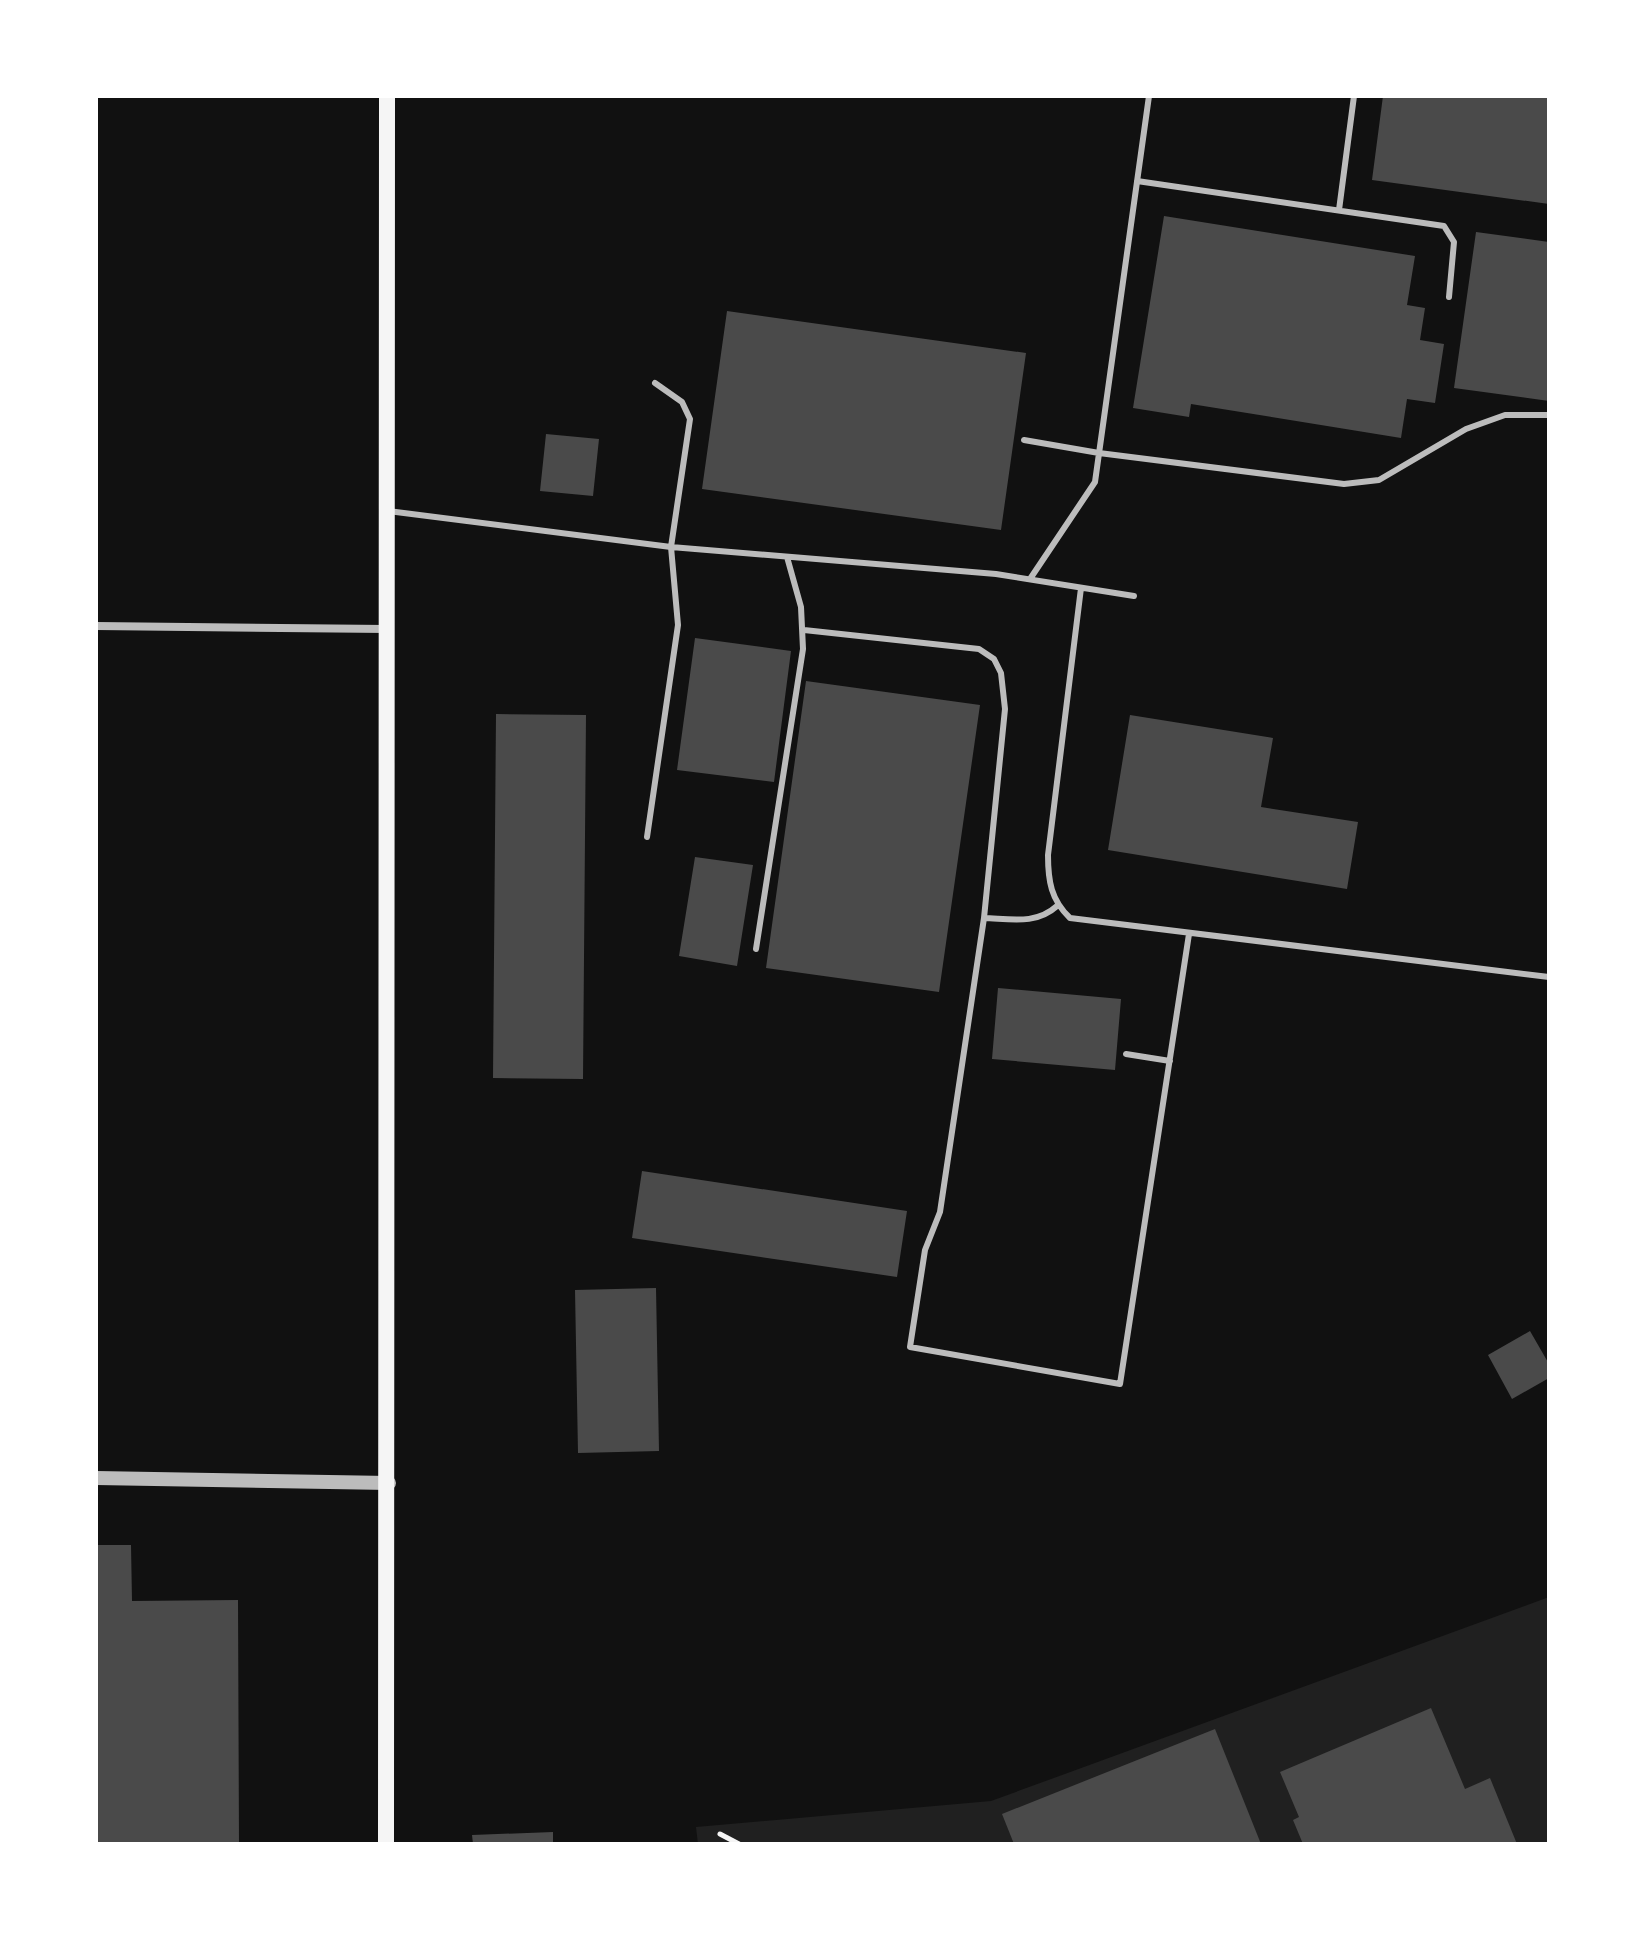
<svg xmlns="http://www.w3.org/2000/svg" width="1645" height="1940" viewBox="0 0 1645 1940" font-family="Cabin,sans-serif">
<style>
.green{fill:#202020}
.building{fill:#4a4a4a}
.lines{fill:none;stroke-linecap:round;stroke-linejoin:round}
.path{stroke:#f5f5f5;stroke-width:5}
.service{stroke:#bcbcbc;stroke-width:6}
.minor{stroke:#bcbcbc;stroke-width:8}
.tertiary{stroke:#bcbcbc;stroke-width:14}
.secondary{stroke:#f5f5f5;stroke-width:16}
</style>
<rect width="100%" height="100%" fill="#111"/>
<path class="green" d="M 1549,1597 L 1549,1844 L 698,1844 L 696,1827 L 991,1801 Z"/>
<path class="building" d="M 1383,96 L 1549,96 L 1549,204 L 1372,180 Z
M 1164,216 L 1415,256 L 1407,305 L 1425,308 L 1420,340 L 1444,344 L 1435,403 L 1407,399 L 1401,438 L 1191,404 L 1189,417 L 1133,408 Z
M 1476,232 L 1549,242 L 1549,401 L 1454,388 Z
M 727,311 L 1026,353 L 1001,530 L 702,489 Z
M 546,434 L 599,439 L 593,496 L 540,491 Z
M 695,638 L 791,651 L 774,782 L 677,770 Z
M 806,681 L 980,705 L 939,992 L 766,968 Z
M 496,714 L 586,715 L 583,1079 L 493,1078 Z
M 1130,715 L 1273,738 L 1261,807 L 1358,822 L 1347,889 L 1108,850 Z
M 695,857 L 753,865 L 737,966 L 679,956 Z
M 998,988 L 1121,999 L 1115,1070 L 992,1059 Z
M 642,1171 L 907,1211 L 897,1277 L 632,1238 Z
M 656,1288 L 659,1451 L 578,1453 L 575,1290 Z
M 1530,1331 L 1549,1364 L 1549,1378 L 1512,1399 L 1488,1355 Z
M 96,1545 L 131,1545 L 132,1601 L 238,1600 L 239,1844 L 96,1844 Z
M 1431,1708 L 1465,1789 L 1490,1778 L 1517,1844 L 1303,1844 L 1293,1820 L 1299,1817 L 1280,1772 Z
M 1215,1729 L 1261,1844 L 1014,1844 L 1002,1814 Z
M 553,1832 L 553,1844 L 473,1844 L 472,1835 Z"/>
<g class="lines">
<path class="path" d="M 720,1834 L 739,1844"/>
<path class="service" d="M 1137,181 L 1444,226 L 1454,242 L 1449,297
M 1339,210 L 1354,96
M 1024,440 L 1099,453 L 1344,484 L 1379,480 L 1466,429 L 1505,415 L 1549,415
M 388,511 L 671,547 L 996,574 L 1134,596
M 1030,579 L 1095,482 L 1149,96
M 1081,588 L 1048,855 C 1048,881 1051,900 1070,918 L 1549,977
M 804,630 L 979,649 L 994,659 L 1001,673 L 1005,709 L 984,918
M 647,837 L 678,625 L 671,547 L 690,419 L 682,402 L 655,383
M 1057,906 C 1036,925 1011,919 984,918 L 940,1212 L 925,1250 L 910,1347 L 1120,1384 L 1189,934
M 756,949 L 803,649 L 801,607 L 787,557
M 1126,1054 L 1170,1061"/>
<path class="minor" d="M 96,626 L 387,629"/>
<path class="tertiary" d="M 96,1478 L 389,1483"/>
<path class="secondary" d="M 386,1844 L 387,96"/>
</g>
<rect width="1645" height="1940" fill="none" stroke="#ffffff" stroke-width="196"/>
</svg>
